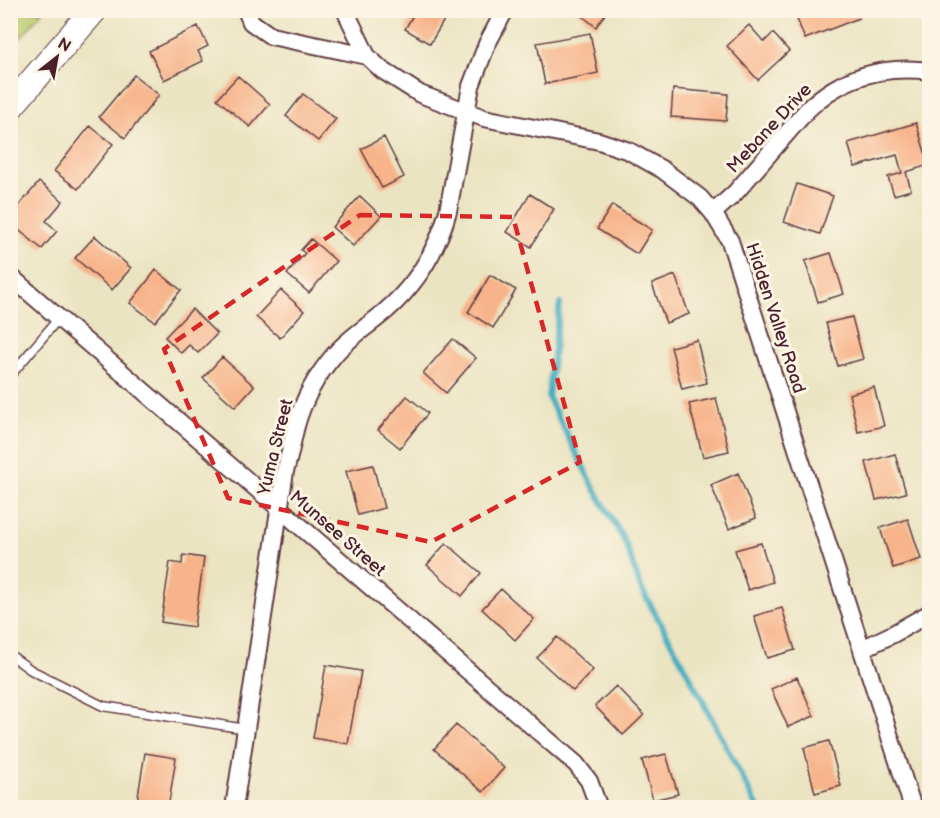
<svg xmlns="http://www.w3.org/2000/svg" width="940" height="818" viewBox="0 0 940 818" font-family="'Balsamiq Sans',sans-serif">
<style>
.green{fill:#b9ca6d;stroke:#82744c;stroke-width:1.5}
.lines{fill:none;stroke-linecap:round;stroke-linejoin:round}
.stream{stroke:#42adc1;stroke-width:6}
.building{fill:#f7b389}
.service-casing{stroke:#623d42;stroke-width:11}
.minor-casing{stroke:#623d42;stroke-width:20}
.primary-casing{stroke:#623d42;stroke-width:28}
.service{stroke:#fff;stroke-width:8}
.minor{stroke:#fff;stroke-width:16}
.primary{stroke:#fff;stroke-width:26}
.marked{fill:none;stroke:#d62828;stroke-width:4.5;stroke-dasharray:12 8;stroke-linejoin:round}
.labels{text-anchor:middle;stroke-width:6;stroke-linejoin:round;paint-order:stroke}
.street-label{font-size:18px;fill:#4a1f2b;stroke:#fcf5e5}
</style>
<rect width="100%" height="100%" fill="#fcf5e5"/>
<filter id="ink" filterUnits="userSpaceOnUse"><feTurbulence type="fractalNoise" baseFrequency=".0167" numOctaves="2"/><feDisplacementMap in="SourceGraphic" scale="12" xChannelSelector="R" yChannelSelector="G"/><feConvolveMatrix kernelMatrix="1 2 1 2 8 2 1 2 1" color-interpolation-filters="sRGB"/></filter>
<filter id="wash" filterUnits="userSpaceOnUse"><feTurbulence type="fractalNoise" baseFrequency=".008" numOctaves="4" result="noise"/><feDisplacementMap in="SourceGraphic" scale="24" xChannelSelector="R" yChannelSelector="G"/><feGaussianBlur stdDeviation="1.35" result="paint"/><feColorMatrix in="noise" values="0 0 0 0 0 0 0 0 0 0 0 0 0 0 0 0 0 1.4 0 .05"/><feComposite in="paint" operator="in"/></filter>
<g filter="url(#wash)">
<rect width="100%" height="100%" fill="#ebe4c2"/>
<path class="green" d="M 11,10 L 43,11 L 11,49 L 10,11 Z"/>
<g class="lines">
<path class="stream" d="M 560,304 L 548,397 L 592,484 L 625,542 L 641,588 L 685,667 L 758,808"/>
</g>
<g id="blocks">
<path class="building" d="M 416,10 L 450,10 L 430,44 L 405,29 Z
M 575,10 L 608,10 L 596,27 Z
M 803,10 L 856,10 L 859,18 L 805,39 L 795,14 Z
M 877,10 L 925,10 L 925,14 L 877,15 Z
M 749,25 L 764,42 L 773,33 L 789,51 L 758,80 L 727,46 Z
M 198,26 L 208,46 L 198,51 L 203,61 L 164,80 L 149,51 Z
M 590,33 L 598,73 L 545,84 L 537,43 Z
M 134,75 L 159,95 L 125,138 L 99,117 Z
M 238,76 L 270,104 L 250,127 L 217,99 Z
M 673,89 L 728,94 L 726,121 L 671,117 Z
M 303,94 L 336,119 L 318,141 L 286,116 Z
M 916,123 L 929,165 L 906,172 L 911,190 L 894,195 L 888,177 L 902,173 L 897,155 L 855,167 L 848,143 Z
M 90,126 L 113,144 L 78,189 L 54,171 Z
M 384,137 L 404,177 L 382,188 L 361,149 Z
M 39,182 L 63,201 L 46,221 L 57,231 L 42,249 L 10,223 L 10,216 Z
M 797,184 L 833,196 L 820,234 L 784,222 Z
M 530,194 L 554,209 L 531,247 L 507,232 Z
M 360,196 L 381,216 L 353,246 L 332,227 Z
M 612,205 L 652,230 L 637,254 L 597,229 Z
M 95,236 L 131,268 L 112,290 L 75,258 Z
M 311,239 L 336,261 L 309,293 L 287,274 L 305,253 L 301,250 Z
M 831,253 L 844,294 L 818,302 L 805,261 Z
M 156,270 L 181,290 L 155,322 L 130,303 Z
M 490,275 L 516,290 L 493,328 L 468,312 Z
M 675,275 L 689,314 L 666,323 L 652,284 Z
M 281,290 L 304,311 L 280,338 L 256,317 Z
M 192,309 L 217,334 L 198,353 L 189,345 L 181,353 L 165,337 Z
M 852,317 L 863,359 L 838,366 L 826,323 Z
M 453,339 L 476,358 L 446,393 L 423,373 Z
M 697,340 L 707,383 L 682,389 L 671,347 Z
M 222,357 L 254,386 L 235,407 L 203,378 Z
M 874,387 L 884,426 L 858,432 L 849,394 Z
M 407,396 L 428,413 L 400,448 L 378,430 Z
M 716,398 L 729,451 L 703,457 L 689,404 Z
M 895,454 L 906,493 L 876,500 L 866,462 Z
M 373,465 L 384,508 L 358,515 L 346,471 Z
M 738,473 L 756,518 L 729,529 L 711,485 Z
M 908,519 L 921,559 L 893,568 L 880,528 Z
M 446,543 L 481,573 L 462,596 L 427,565 Z
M 761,543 L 773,582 L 748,590 L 735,550 Z
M 183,555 L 204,558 L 194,627 L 161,622 L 170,562 L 182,564 Z
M 501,589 L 534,619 L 515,640 L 482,609 Z
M 782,608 L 795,650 L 767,658 L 754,616 Z
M 557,637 L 593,670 L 573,691 L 537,658 Z
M 326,665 L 361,671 L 348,744 L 313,738 Z
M 797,677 L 814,716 L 788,727 L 771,689 Z
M 616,686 L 644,715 L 623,735 L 595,706 Z
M 456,725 L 504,768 L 483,792 L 434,749 Z
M 829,741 L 841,786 L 815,793 L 804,748 Z
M 145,753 L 176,758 L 168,808 L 136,808 Z
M 666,754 L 678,794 L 653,800 L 642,760 Z"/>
</g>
</g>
<g filter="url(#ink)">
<use href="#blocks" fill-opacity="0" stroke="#623d42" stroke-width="1.5"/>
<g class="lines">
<g class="service-casing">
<path id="service" d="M 10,376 L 59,318
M 10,655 L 31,670 L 103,706 L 246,729"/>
</g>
<g class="minor-casing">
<path id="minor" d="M 246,10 L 251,22 L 271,36 L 367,56
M 345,10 L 367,56 L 382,70 L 420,94 L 484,118 L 599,141 L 629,151 L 663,170 L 700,198 L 713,213 L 730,241 L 913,808
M 713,213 L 735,193 L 807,110 C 840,77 883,65 930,71
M 10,276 L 576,764 L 589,781 L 599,808
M 862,649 L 893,634 L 930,613
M 234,808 L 285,471 C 290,456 292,441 296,426 C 303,400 317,375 335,354 C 347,340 362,330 376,319 C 412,291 436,255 448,211 L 471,86 L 487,44 L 505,10"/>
</g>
<g class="primary-casing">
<path id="primary" d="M 10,107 L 94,10"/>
</g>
<use href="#service" class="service"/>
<use href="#minor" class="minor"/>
<use href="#primary" class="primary"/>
</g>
</g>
<path class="marked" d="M 360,215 L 513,217 L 580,462 L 431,542 L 228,498 L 164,349 Z"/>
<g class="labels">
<g class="street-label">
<text transform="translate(769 128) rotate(-47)" y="6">Mebane Drive</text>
<text transform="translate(776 318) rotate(72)" y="6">Hidden Valley Road</text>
<text transform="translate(275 447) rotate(-76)" y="6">Yuma Street</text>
<text transform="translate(338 533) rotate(41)" y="6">Munsee Street</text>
</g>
</g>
<rect width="940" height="818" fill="none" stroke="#fcf5e5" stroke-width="36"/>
<g transform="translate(57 57) rotate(31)" stroke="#fcf5e5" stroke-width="4.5" paint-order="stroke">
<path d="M0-4.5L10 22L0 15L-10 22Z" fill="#4a1f2b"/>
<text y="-9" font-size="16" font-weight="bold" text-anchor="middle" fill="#4a1f2b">N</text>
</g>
</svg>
